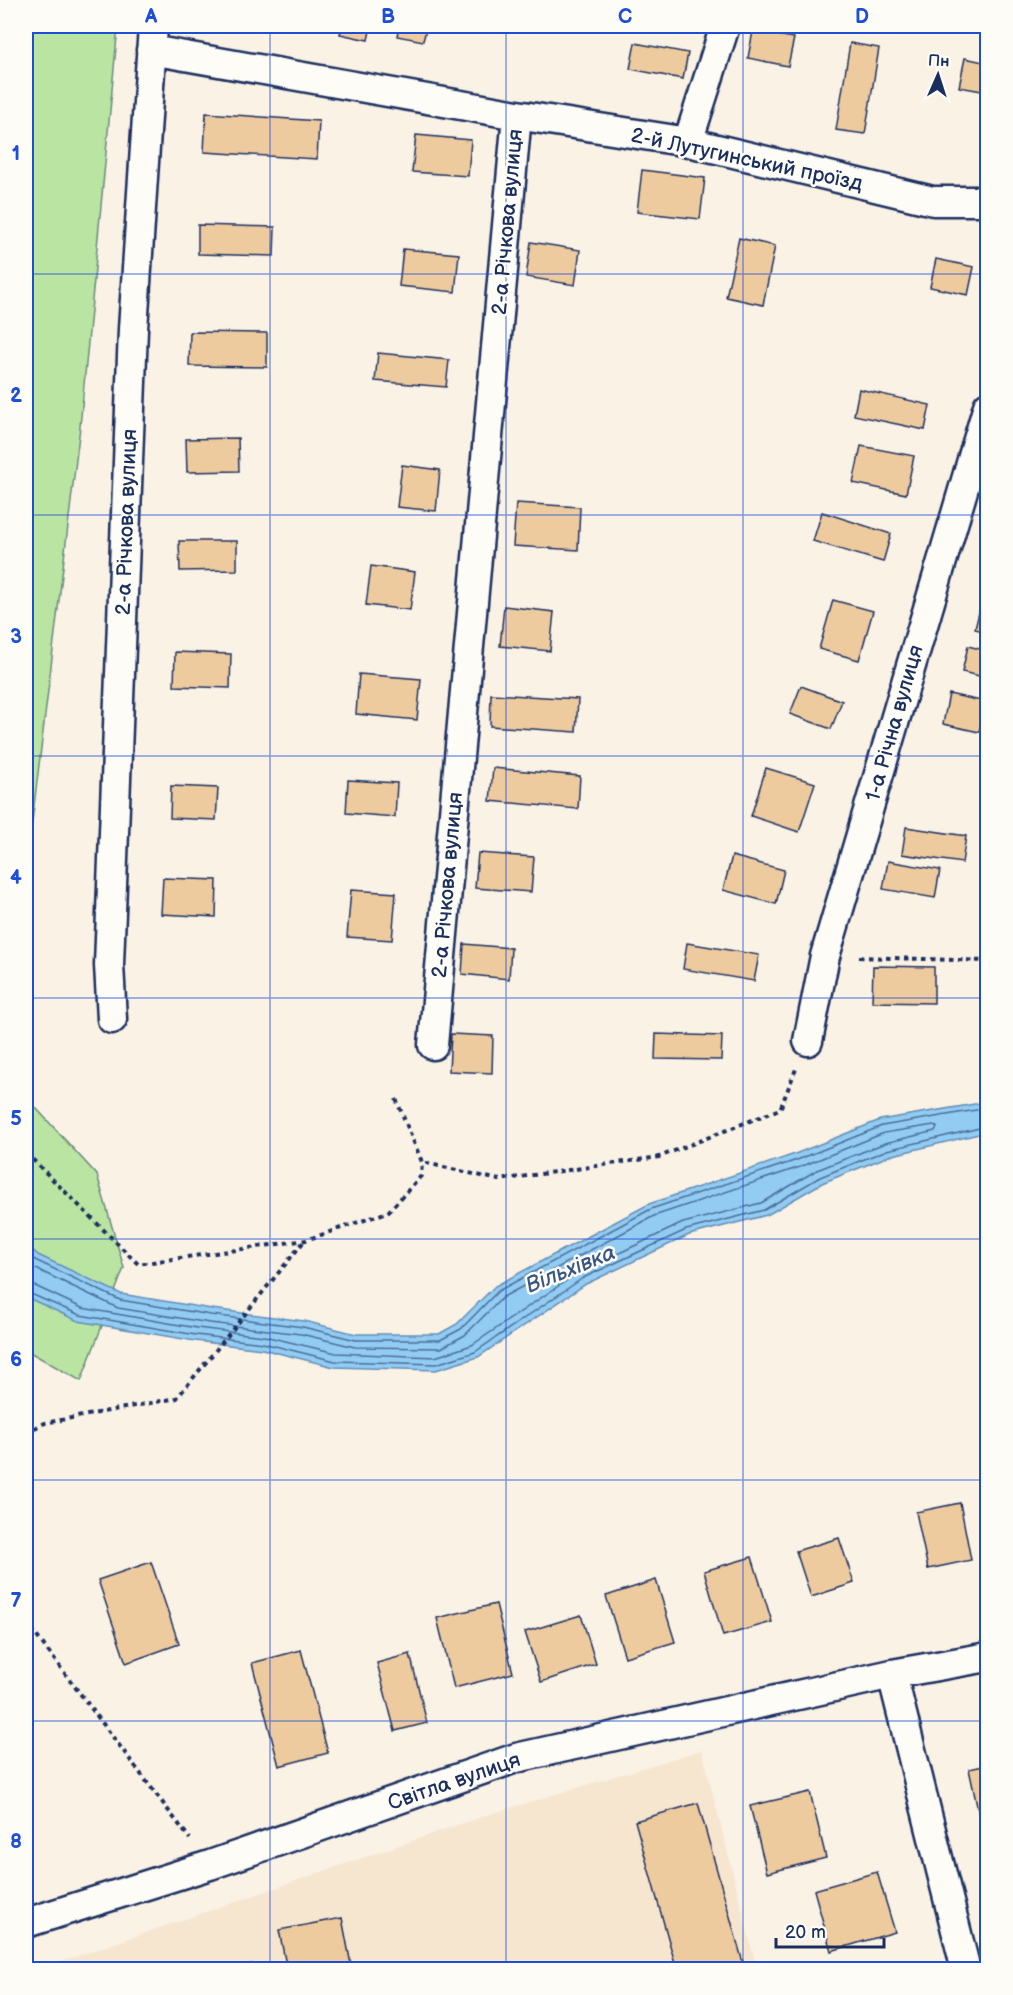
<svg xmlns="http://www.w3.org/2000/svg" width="1013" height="1995" viewBox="0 0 1013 1995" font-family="'Balsamiq Sans',sans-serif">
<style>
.built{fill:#f6e6d0}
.green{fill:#bae4a1;stroke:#6a8a80;stroke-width:1.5}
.water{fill:#92ccf2;stroke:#628db7;stroke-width:1.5}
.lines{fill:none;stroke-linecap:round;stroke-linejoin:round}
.shore{stroke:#4b6e99;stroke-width:1.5}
.building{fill:#eecb9f;stroke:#1b2f5e;stroke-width:1.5}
.minor-casing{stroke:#1b2f5e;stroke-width:33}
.path{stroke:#1b2f5e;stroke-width:4;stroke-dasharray:4.5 4.5;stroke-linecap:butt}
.minor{stroke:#fdfcf7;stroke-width:28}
.grid{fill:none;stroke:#1d4ed8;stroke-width:1.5;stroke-opacity:0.55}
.labels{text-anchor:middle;stroke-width:5;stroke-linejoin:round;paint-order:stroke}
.street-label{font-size:21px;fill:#1b2f5e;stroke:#fdfcf7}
.water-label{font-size:22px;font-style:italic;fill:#395683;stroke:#fdfcf7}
.neatline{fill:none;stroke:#1d4ed8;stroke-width:2}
.grid-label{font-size:20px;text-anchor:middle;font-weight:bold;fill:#1d4ed8}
</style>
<rect width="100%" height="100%" fill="#faf2e5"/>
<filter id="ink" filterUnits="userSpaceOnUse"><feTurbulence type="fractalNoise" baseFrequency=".0167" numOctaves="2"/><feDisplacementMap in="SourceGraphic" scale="12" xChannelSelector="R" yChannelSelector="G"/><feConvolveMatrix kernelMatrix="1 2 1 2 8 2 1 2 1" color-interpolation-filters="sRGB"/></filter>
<g filter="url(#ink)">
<path class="built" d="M 702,1750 L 757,1969 L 37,1970 L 487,1815 Z"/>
<path class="green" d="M 26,26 L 118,26 L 80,427 L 26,872 Z
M 26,1097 L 97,1175 L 124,1268 L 81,1381 L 26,1350 Z"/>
<path class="water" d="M 987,1102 L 987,1132 L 889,1156 L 822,1183 L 767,1215 L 689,1235 L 586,1284 L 478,1357 L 436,1370 L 334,1367 L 262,1349 L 195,1341 L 78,1321 L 26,1297 L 26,1244 L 38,1255 L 121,1294 L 212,1309 L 304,1321 L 356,1334 L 439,1334 L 457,1324 L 495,1286 L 649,1204 L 795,1154 L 880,1120 Z"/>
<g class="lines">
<path class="shore" d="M 26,1252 L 35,1260 L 120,1300 L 211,1315 L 303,1327 L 356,1340 L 440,1340 L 461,1329 L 498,1291 L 651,1209 L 797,1160 L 882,1126 L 988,1108
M 26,1262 L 32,1267 L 118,1308 L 210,1323 L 301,1334 L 355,1347 L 441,1348 L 465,1335 L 503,1297 L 654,1216 L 800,1167 L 884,1133 L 934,1125 L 937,1127 L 935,1131 L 885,1143 L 817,1170 L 761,1203 L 683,1223 L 579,1272 L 472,1345 L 435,1357 L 336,1353 L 264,1336 L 197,1328 L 82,1308 L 33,1285 L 26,1284
M 26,1292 L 80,1315 L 196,1335 L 263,1343 L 335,1361 L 436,1364 L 475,1352 L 583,1278 L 686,1230 L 764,1210 L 820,1177 L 887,1150 L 988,1126"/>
</g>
<path class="building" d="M 342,26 L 371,26 L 368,40 L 340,34 Z
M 399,26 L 427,26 L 423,41 L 397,36 Z
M 753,31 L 794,38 L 788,66 L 748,58 Z
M 635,43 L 688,53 L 683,79 L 630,69 Z
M 850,43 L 879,48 L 865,134 L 836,130 Z
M 965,58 L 988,63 L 988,92 L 959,87 Z
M 206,113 L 319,121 L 317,159 L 204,152 Z
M 416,135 L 471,140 L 468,176 L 412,172 Z
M 642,170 L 705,178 L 700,219 L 637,212 Z
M 198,225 L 275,227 L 274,256 L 198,254 Z
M 739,238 L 775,246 L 763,305 L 726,297 Z
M 531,242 L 580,250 L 575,285 L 526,277 Z
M 403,249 L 459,254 L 455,292 L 399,286 Z
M 936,259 L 974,267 L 968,295 L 930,287 Z
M 190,332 L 267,333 L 267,367 L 189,366 Z
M 378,353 L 449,360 L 446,387 L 375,381 Z
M 859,389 L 930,405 L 925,430 L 854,415 Z
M 238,438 L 239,471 L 187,472 L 186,439 Z
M 861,446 L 914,456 L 906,494 L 853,483 Z
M 402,465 L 440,470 L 436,511 L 397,507 Z
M 516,503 L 580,507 L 578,550 L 513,546 Z
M 822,512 L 891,534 L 883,562 L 813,541 Z
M 179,541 L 237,541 L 237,570 L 180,571 Z
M 371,566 L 415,572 L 410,610 L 366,605 Z
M 833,600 L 873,611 L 859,660 L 819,649 Z
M 981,604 L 988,606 L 988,632 L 975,629 Z
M 504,606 L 554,612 L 550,651 L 500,646 Z
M 968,646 L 988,651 L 988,678 L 962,672 Z
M 175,652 L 231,654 L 230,688 L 174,686 Z
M 359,674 L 421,679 L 417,720 L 356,714 Z
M 801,686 L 842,701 L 831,729 L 790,714 Z
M 491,694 L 578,699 L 576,732 L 490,726 Z
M 949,694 L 986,702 L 979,732 L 943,724 Z
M 493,768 L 580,776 L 578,809 L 490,801 Z
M 766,768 L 815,783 L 799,832 L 751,816 Z
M 348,780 L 397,783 L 395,817 L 346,813 Z
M 171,786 L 218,788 L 216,820 L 170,818 Z
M 906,827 L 966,836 L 962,863 L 902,854 Z
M 478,853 L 534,857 L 531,892 L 475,888 Z
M 732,856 L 784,870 L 776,904 L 723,890 Z
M 888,861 L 940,870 L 935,898 L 883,889 Z
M 163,878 L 217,880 L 216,917 L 161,914 Z
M 351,890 L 396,893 L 392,940 L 347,937 Z
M 687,943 L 759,955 L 754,981 L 683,969 Z
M 464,944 L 511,948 L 509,979 L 462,974 Z
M 873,966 L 934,967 L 934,1003 L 872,1002 Z
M 451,1034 L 493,1036 L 492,1073 L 449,1071 Z
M 656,1034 L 722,1036 L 721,1060 L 655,1059 Z
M 960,1503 L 971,1560 L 928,1569 L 916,1512 Z
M 839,1538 L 854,1583 L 811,1597 L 796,1551 Z
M 752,1557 L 772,1622 L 723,1636 L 704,1571 Z
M 151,1562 L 179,1644 L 126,1663 L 98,1580 Z
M 656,1580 L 675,1642 L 625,1657 L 606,1596 Z
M 496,1604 L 513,1673 L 454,1688 L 437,1618 Z
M 581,1615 L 596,1664 L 541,1682 L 525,1632 Z
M 301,1650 L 328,1753 L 279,1766 L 252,1663 Z
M 410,1654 L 427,1723 L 395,1731 L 377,1663 Z
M 988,1765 L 988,1818 L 980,1820 L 969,1769 Z
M 810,1792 L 826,1858 L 767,1873 L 750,1806 Z
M 698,1803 L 745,1970 L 677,1970 L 635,1821 Z
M 877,1872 L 895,1932 L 831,1951 L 814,1890 Z
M 342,1918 L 352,1970 L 287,1970 L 279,1930 Z
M 252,1964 L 253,1970 L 228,1970 Z"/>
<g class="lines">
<g class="minor-casing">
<path id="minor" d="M 151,50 L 517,115 L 688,142 L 933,201 L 988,201
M 688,142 L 725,26
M 112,1019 L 109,965 L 133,329 L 153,26
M 808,1041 L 825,956 L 988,406
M 433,1045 L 517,115
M 892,1674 L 988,1657
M 26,1923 L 210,1865 L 516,1758 L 892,1674 L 966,1970"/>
</g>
<path class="path" d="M 859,957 L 988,961
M 396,1099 L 422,1162 L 499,1180 L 659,1157 L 780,1109 L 796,1069
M 26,1153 L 138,1264 L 306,1240 L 388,1212 L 421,1176 L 422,1162
M 26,1432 L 45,1423 L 177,1398 L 305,1240
M 26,1622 L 190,1839"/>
<use href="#minor" class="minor"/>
</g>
</g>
<path class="grid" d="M 270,26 L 270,1970M 506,26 L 506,1970M 743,26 L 743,1970M 26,274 L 988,274M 26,515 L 988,515M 26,756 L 988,756M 26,998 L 988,998M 26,1239 L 988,1239M 26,1480 L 988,1480M 26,1721 L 988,1721"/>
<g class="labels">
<g class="street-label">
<text transform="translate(747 159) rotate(12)" y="7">2-й Лутугинський проїзд</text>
<text transform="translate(507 222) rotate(-85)" y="7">2-а Річкова вулиця</text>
<text transform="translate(126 522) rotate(-88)" y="7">2-а Річкова вулиця</text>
<text transform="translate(894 723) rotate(-74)" y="7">1-а Річна вулиця</text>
<text transform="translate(447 885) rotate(-85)" y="7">2-а Річкова вулиця</text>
<text transform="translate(454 1781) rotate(-19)" y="7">Світла вулиця</text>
</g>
<g class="water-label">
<text transform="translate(570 1268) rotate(-22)" y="8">Вільхівка</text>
</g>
</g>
<rect width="1013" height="1995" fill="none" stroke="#fdfcf7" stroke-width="66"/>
<g transform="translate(938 75) rotate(3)" stroke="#fdfcf7" stroke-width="4.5" paint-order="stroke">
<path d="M0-4.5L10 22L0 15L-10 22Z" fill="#1b2f5e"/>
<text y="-9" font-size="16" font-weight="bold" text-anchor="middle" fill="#1b2f5e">Пн</text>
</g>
<path d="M776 1938v9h108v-9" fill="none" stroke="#1b2f5e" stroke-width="3"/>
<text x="785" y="1938" font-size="18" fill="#1b2f5e" stroke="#fdfcf7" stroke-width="4.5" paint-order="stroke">20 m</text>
<rect x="33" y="33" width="947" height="1929" class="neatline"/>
<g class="grid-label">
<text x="151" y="23">A</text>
<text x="388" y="23">B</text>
<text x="625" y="23">C</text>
<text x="862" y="23">D</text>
<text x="16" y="160">1</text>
<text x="16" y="402">2</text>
<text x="16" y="643">3</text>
<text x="16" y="884">4</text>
<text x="16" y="1125">5</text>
<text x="16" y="1366">6</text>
<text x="16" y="1607">7</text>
<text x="16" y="1848">8</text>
</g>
</svg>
